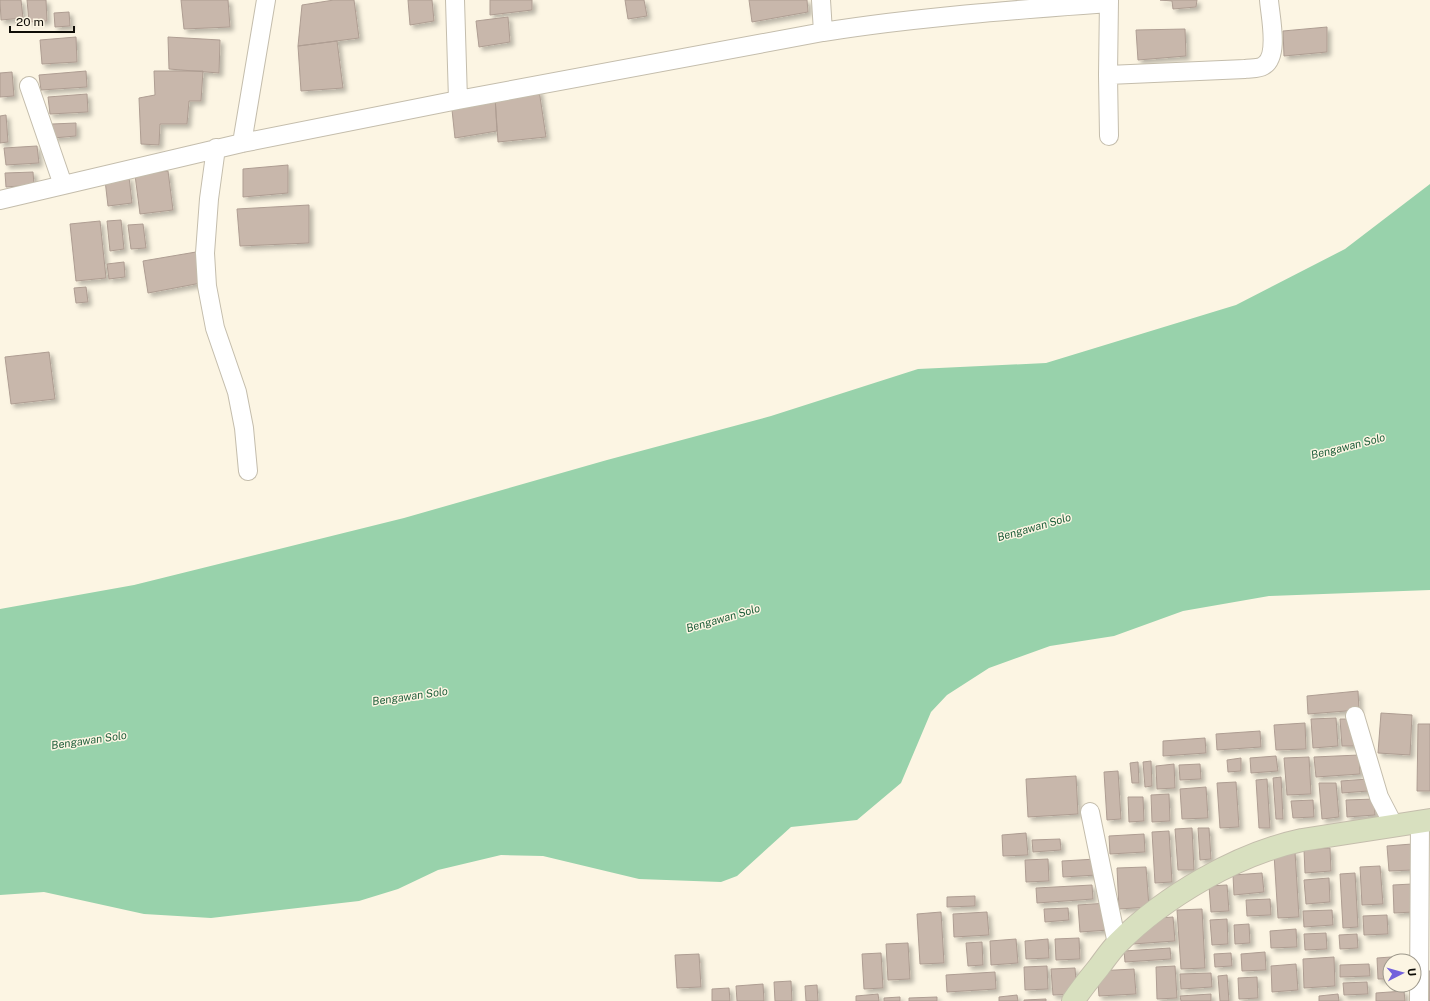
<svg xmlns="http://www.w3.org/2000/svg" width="1430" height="1001" viewBox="0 0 1430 1001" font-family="'Public Sans',sans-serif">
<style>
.water{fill:#98d2ab}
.building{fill:#c8b7ab;stroke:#ae9d92;filter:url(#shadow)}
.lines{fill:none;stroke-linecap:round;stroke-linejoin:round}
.street-casing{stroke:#c4bdac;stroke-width:20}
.secondary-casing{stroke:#c4bdac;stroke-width:24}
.street{stroke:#fff;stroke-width:18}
.secondary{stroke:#d8e0bf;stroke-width:22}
.labels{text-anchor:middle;stroke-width:3;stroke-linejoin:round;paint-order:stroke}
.water-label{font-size:11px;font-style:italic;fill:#1f5f3b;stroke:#fcf5e3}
</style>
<defs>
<filter id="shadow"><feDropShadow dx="3.5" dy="3.5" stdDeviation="2" flood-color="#0004"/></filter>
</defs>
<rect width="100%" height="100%" fill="#fcf5e3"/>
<path class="water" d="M 1430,184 L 1430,590 L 1269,596 L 1183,611 L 1114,636 L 1050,646 L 989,668 L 947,695 L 931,712 L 901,783 L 857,820 L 791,827 L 737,876 L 721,882 L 639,879 L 543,856 L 501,855 L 438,870 L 398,889 L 359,901 L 211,918 L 144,914 L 44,892 L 0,895 L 0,609 L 134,585 L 404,518 L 607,460 L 771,416 L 918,369 L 1046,363 L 1236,305 L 1345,249 Z"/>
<path class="building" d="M 0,0 L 21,0 L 23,18 L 1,20 Z
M 27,0 L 46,0 L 47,21 L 29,22 Z
M 181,0 L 228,0 L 230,27 L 184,29 Z
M 334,0 L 354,0 L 359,38 L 298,46 L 302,5 Z
M 408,0 L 432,0 L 434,21 L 410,25 Z
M 490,0 L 532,0 L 532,10 L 490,15 Z
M 625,0 L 644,0 L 647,16 L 628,19 Z
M 749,0 L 807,0 L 808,12 L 752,22 Z
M 1160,0 L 1197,0 L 1196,7 L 1173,9 L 1172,1 Z
M 69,12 L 70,26 L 55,27 L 54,13 Z
M 508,17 L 510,42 L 479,47 L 476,21 Z
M 1327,27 L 1327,52 L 1284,56 L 1283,31 Z
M 1185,29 L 1186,56 L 1138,60 L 1136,30 Z
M 76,37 L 77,62 L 42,64 L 40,40 Z
M 168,37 L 220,40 L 219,73 L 169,69 Z
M 337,41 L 343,88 L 301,91 L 298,46 Z
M 86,71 L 87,87 L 41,90 L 39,75 Z
M 154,71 L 203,71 L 201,101 L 189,101 L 187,124 L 160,124 L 159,145 L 141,144 L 139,98 L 155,95 Z
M 12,72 L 14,96 L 0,97 L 0,73 Z
M 539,90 L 546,137 L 498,142 L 495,97 Z
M 87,94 L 88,112 L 50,114 L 48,97 Z
M 495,97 L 497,131 L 455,138 L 452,110 Z
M 6,115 L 8,142 L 0,143 L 0,116 Z
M 76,123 L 76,136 L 53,138 L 52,124 Z
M 37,146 L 39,163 L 6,165 L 4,148 Z
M 288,165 L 288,193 L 243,197 L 243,169 Z
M 168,171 L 173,210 L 140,214 L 135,175 Z
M 33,172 L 34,185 L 6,187 L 5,173 Z
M 129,177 L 132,203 L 108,206 L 105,180 Z
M 309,205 L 309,243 L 240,246 L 237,209 Z
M 121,220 L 124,249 L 110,251 L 107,221 Z
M 100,221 L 106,278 L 76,281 L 70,224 Z
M 143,224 L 146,248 L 131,249 L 128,225 Z
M 196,252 L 201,283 L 148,293 L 143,261 Z
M 124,262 L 125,277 L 109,279 L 107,264 Z
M 86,287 L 88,302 L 76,303 L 74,288 Z
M 49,352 L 55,399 L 11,404 L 5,357 Z
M 1358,691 L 1359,710 L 1308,714 L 1307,696 Z
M 1381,713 L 1412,715 L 1410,755 L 1378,753 Z
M 1336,718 L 1338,746 L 1313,748 L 1311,719 Z
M 1340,719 L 1353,719 L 1355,746 L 1342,746 Z
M 1305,723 L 1306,749 L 1276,750 L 1274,725 Z
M 1418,724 L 1430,724 L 1430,791 L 1417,791 Z
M 1260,731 L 1261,747 L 1217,750 L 1216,734 Z
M 1205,738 L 1206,753 L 1163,756 L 1163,741 Z
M 1359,755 L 1360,774 L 1316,777 L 1314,757 Z
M 1276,756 L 1278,771 L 1251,773 L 1250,758 Z
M 1309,757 L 1311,794 L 1287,795 L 1284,758 Z
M 1241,758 L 1241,771 L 1228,772 L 1227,760 Z
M 1151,761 L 1152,786 L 1145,787 L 1143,762 Z
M 1138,762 L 1139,783 L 1132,783 L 1130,763 Z
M 1174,764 L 1175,788 L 1157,789 L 1156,766 Z
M 1200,764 L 1201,779 L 1180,780 L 1179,765 Z
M 1118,771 L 1121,819 L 1107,820 L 1104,772 Z
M 1076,776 L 1078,814 L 1028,817 L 1026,779 Z
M 1281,777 L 1283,819 L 1276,819 L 1273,778 Z
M 1267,779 L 1270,828 L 1259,828 L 1256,780 Z
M 1368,779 L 1368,791 L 1342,793 L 1341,781 Z
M 1236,782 L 1239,827 L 1220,828 L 1217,783 Z
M 1319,783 L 1336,783 L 1339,817 L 1322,819 Z
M 1206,787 L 1208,818 L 1182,819 L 1180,789 Z
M 1169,794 L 1170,821 L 1152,822 L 1151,795 Z
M 1128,797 L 1143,797 L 1144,821 L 1129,822 Z
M 1374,799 L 1375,815 L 1347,817 L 1346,800 Z
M 1313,800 L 1314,817 L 1293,818 L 1291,801 Z
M 1192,828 L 1194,870 L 1178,870 L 1175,829 Z
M 1198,828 L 1209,828 L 1211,859 L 1200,860 Z
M 1169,831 L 1172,882 L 1155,883 L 1152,832 Z
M 1026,833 L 1028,855 L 1003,856 L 1002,835 Z
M 1144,834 L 1145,852 L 1110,854 L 1109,836 Z
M 1060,839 L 1061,850 L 1033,852 L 1032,840 Z
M 1412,844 L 1413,870 L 1389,871 L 1387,846 Z
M 1330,848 L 1331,871 L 1305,873 L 1304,850 Z
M 1295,852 L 1299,917 L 1278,918 L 1274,854 Z
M 1048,859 L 1049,881 L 1026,882 L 1025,860 Z
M 1096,859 L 1097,875 L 1063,877 L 1062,861 Z
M 1380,866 L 1383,904 L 1362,905 L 1360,867 Z
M 1146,867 L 1149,907 L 1119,909 L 1117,868 Z
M 1262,873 L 1264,892 L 1234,895 L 1233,875 Z
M 1355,873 L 1358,927 L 1343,928 L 1340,874 Z
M 1329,878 L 1330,902 L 1306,904 L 1304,880 Z
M 1412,884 L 1414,912 L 1394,913 L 1393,885 Z
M 1092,885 L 1093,899 L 1037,903 L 1036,888 Z
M 1227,885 L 1229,911 L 1211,912 L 1209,886 Z
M 975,896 L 975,906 L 947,907 L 947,897 Z
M 1270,899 L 1271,915 L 1247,916 L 1246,900 Z
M 1108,903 L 1109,930 L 1080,932 L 1078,905 Z
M 1068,908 L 1069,920 L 1045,922 L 1044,909 Z
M 1202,909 L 1205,968 L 1181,969 L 1177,910 Z
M 1332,910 L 1333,925 L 1304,927 L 1303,911 Z
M 941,912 L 944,963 L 920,964 L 917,914 Z
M 987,912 L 989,935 L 954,937 L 953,914 Z
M 1387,915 L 1388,934 L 1364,935 L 1363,916 Z
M 1173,917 L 1175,941 L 1133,944 L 1132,920 Z
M 1227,919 L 1228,944 L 1212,945 L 1210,920 Z
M 1249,924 L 1250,943 L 1235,944 L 1234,925 Z
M 1296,929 L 1297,947 L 1271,948 L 1270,931 Z
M 1326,933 L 1327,949 L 1305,950 L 1304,934 Z
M 1357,934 L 1358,948 L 1340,949 L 1339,935 Z
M 1079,938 L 1080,959 L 1056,960 L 1055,939 Z
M 1016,939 L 1018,963 L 991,965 L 990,941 Z
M 1048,939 L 1049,958 L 1026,959 L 1025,941 Z
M 982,942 L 983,965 L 968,966 L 966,943 Z
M 908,943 L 910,979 L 888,980 L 886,944 Z
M 1170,948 L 1171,959 L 1125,962 L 1124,951 Z
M 1265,952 L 1266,970 L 1242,971 L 1241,954 Z
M 881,953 L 883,988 L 864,989 L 862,954 Z
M 1231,953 L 1232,966 L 1215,967 L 1214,954 Z
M 699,954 L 701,987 L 677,988 L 675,955 Z
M 1405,956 L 1406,961 L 1390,961 L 1390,979 L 1378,979 L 1377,958 Z
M 1334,957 L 1335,986 L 1304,988 L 1303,959 Z
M 1296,964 L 1298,990 L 1272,992 L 1271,966 Z
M 1369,964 L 1370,976 L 1340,977 L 1340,965 Z
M 1047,966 L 1048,989 L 1025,990 L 1024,967 Z
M 1175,966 L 1177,998 L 1157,999 L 1156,967 Z
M 1075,968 L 1077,994 L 1053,995 L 1051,969 Z
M 1134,969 L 1136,994 L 1099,996 L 1097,971 Z
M 1419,971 L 1430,971 L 1430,1001 L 1421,1001 Z
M 995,972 L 996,989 L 947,992 L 946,975 Z
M 1211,973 L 1212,987 L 1181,989 L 1180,974 Z
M 1227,975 L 1229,1001 L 1220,1001 L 1218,976 Z
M 1257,977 L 1258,998 L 1239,999 L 1238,978 Z
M 791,981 L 792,1001 L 775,1001 L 774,982 Z
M 1367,982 L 1368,994 L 1344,995 L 1343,983 Z
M 763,984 L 764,1001 L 737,1001 L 736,986 Z
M 817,985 L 818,1001 L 806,1001 L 805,986 Z
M 729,988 L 730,1001 L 712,1001 L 712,989 Z
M 1404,991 L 1405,1001 L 1376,1001 L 1376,993 Z
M 878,994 L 879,1001 L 856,1001 L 856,996 Z
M 1211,994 L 1211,1001 L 1181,1001 L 1180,996 Z
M 1338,994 L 1339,1001 L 1319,1001 L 1319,996 Z
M 1017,995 L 1018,1001 L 999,1001 L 999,997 Z
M 900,997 L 900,1001 L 884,1001 L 884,998 Z
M 937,997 L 937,1001 L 909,1001 L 909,998 Z
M 1046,999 L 1046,1001 L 1024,1001 L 1024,1000 Z"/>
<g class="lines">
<g class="street-casing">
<path id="street" d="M 455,0 L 458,100
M 821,0 L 823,32
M 1108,75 L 1245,69 C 1250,68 1258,69 1263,66 C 1280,57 1270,16 1269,0
M 29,86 L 63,185
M 1109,136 L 1108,75 L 1109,0
M 242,143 L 266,0
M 216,148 L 209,199 L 205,253 L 207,286 L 215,328 L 237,392 L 244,428 L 248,471
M 0,200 L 242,143 L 458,100 L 823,32 C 918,17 1013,10 1109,3
M 1355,716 L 1379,797 L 1394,826
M 1090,812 L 1117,944
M 1419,1001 L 1420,821"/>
</g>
<g class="secondary-casing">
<path id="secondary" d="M 1073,1001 C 1081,989 1090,978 1099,967 C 1105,959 1111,950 1118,943 C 1165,896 1237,854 1302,840 L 1430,820"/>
</g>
<use href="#street" class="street"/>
<use href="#secondary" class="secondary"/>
</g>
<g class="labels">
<g class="water-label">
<text transform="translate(1348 446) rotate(-14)" y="4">Bengawan Solo</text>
<text transform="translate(1034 527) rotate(-16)" y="4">Bengawan Solo</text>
<text transform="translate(723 618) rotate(-16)" y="4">Bengawan Solo</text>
<text transform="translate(410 696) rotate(-8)" y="4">Bengawan Solo</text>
<text transform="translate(89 740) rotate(-8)" y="4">Bengawan Solo</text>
</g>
</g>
<g transform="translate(1402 973) rotate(84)"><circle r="19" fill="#fcf5e3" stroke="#9d988b"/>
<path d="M0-3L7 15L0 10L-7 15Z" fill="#7361dc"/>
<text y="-6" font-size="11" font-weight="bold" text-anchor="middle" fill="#0f0d07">U</text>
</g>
<path d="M10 26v6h64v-6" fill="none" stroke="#0f0d07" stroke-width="2"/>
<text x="16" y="26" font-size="12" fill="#0f0d07" stroke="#fcf5e3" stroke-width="3" paint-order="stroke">20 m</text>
</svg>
